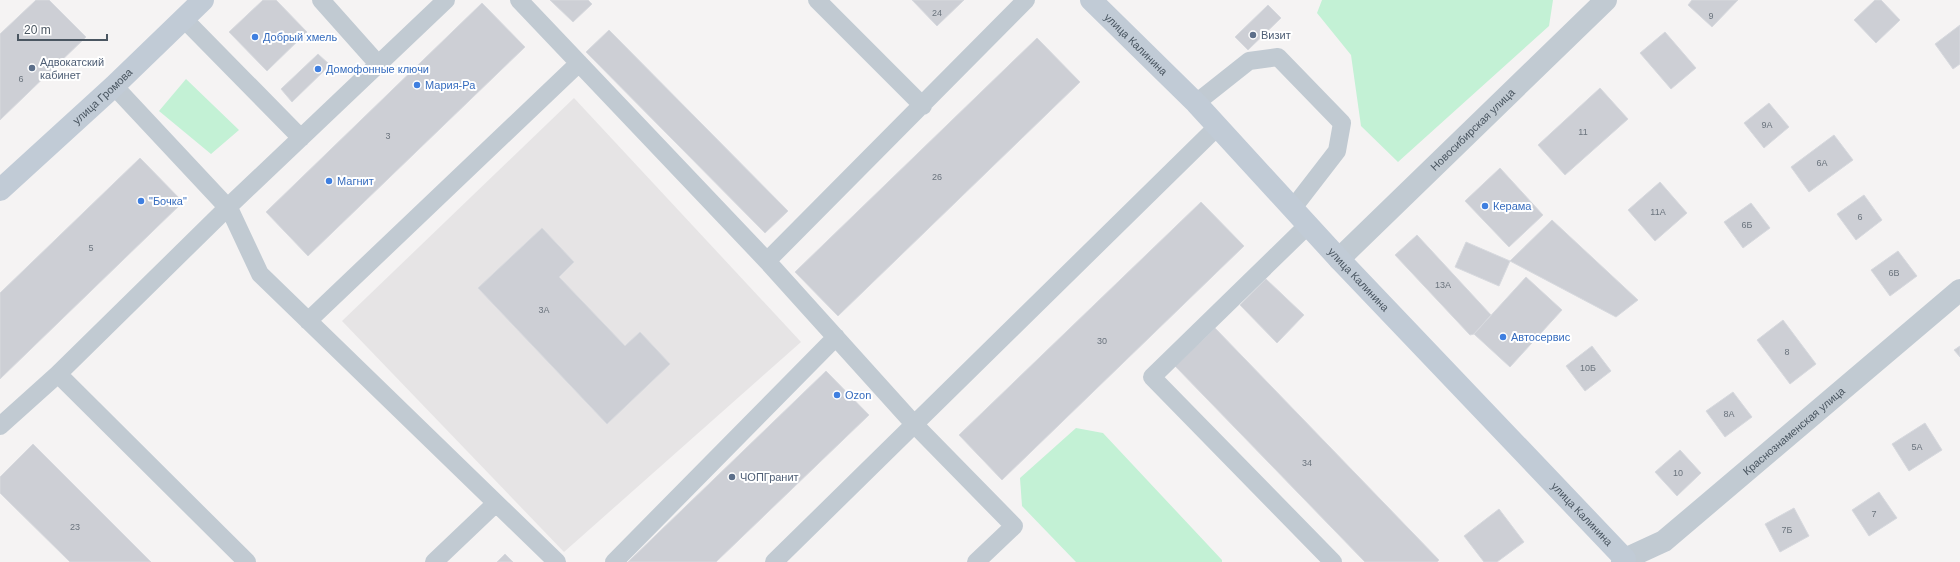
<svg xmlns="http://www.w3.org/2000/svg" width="1960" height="562" viewBox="0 0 1960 562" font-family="Arial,sans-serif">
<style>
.education{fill:#e6e4e5}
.green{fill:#c3f1d5}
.building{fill:#cdcfd5;stroke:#d7d9de}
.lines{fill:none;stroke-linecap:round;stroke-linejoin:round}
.lane{stroke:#c1cad2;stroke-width:18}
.street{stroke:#c1cad2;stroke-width:22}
.secondary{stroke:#c1cbd6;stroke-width:22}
.service-dot{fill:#5c6f8a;stroke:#fff;stroke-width:1.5}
.shop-dot{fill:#3f7fe0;stroke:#fff;stroke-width:1.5}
.labels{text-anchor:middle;stroke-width:4;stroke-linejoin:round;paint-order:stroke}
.number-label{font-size:9px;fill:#6b747e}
.service-label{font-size:11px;fill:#4e5e75;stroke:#fff;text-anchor:start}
.shop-label{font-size:11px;fill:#366cbe;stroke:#fff;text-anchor:start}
.street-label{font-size:11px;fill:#4a5661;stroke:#fff}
</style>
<rect width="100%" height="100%" fill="#f5f3f3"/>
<path class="education" d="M 574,98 L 801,342 L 564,552 L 342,321 Z"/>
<path class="green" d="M 1322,0 L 1553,0 L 1549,26 L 1398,162 L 1361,126 L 1351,55 L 1317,13 Z
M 186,79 L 239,130 L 211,154 L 159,111 Z
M 1076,428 L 1103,433 L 1222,560 L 1222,562 L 1076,562 L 1022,506 L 1020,478 Z"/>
<path class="building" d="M 36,0 L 49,0 L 86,37 L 0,120 L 0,34 Z
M 263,0 L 276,0 L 307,32 L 267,71 L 229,32 Z
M 550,0 L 588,0 L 592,4 L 573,22 Z
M 912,0 L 964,0 L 937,26 Z
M 1692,0 L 1738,0 L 1712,27 L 1688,5 Z
M 1875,0 L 1881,0 L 1900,20 L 1876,43 L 1854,20 Z
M 482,3 L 525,47 L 308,256 L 266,212 Z
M 1268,5 L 1281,18 L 1248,50 L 1235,37 Z
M 1960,25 L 1960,64 L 1953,69 L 1935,44 Z
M 609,30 L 788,211 L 765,233 L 586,52 Z
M 1665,32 L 1696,68 L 1671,89 L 1640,53 Z
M 1037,38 L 1080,82 L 838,316 L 795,272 Z
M 318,54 L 330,65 L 292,102 L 281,89 Z
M 1600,88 L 1628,119 L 1565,175 L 1538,145 Z
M 1769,103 L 1789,127 L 1764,148 L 1744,123 Z
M 1834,135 L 1853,160 L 1809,192 L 1791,167 Z
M 140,158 L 183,202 L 0,379 L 0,293 Z
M 1500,168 L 1543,215 L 1509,247 L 1465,201 Z
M 1660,182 L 1687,213 L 1655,241 L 1628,210 Z
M 1864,195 L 1882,220 L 1856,240 L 1837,214 Z
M 1201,202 L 1244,246 L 1002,480 L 959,435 Z
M 1751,203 L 1770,228 L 1743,248 L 1724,222 Z
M 1552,220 L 1638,300 L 1616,317 L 1510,261 Z
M 542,228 L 574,262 L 559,277 L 625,346 L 640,332 L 670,364 L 607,424 L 478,288 Z
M 1417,235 L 1491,315 L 1474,334 L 1470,335 L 1395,255 Z
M 1466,242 L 1510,261 L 1499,286 L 1455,267 Z
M 1898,251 L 1917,276 L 1890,296 L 1871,270 Z
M 1526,277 L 1562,310 L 1510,367 L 1474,334 Z
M 1266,279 L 1304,315 L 1277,343 L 1240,305 Z
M 1783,320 L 1816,364 L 1790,384 L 1757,340 Z
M 1215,328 L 1439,560 L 1437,562 L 1365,562 L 1175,366 Z
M 1592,346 L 1611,371 L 1585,391 L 1566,366 Z
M 1960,346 L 1960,357 L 1954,350 Z
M 826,371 L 869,415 L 716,562 L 628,562 Z
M 1733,392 L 1752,417 L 1725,437 L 1706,411 Z
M 1925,423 L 1942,450 L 1909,471 L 1892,444 Z
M 33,444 L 151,562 L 70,562 L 0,493 L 0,477 Z
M 1680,450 L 1701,473 L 1677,496 L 1655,472 Z
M 1879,492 L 1897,518 L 1869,536 L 1852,510 Z
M 1794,508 L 1809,536 L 1780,552 L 1765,524 Z
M 1499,509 L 1524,542 L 1497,562 L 1484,562 L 1464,536 Z
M 505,554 L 513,562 L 497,562 Z"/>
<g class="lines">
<path class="lane" d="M 321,0 L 378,64
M 519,0 L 767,261 L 914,424 L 1014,526 L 976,562
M 817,0 L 923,106
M 184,19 L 301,138
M 114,86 L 230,210 L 260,274 L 557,562
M 1196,103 L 1249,61 L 1278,57 L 1342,123 L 1337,151 L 1293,208
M 1308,225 L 1152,377 L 1333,562
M 767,261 L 1026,0
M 308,321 L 579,63
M 0,426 L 58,374
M 247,562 L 58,374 L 228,207 L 446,0
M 434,562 L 495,504
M 614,562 L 836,337
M 774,562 L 1217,127"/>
<g class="street">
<path id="s1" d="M 1339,259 L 1606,0"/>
<path id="s2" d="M 1625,559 L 1664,541 L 1960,290"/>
</g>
<g class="secondary">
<path id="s3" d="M 1091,0 L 1196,103 L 1339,259 L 1625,559 L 1622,562"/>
<path id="s4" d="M 0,190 L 114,86 L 203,0"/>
</g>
</g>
<g class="service-dot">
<circle cx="1253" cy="35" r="4"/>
<circle cx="32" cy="68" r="4"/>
<circle cx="732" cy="477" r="4"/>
</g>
<g class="shop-dot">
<circle cx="255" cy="37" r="4"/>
<circle cx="318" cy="69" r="4"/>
<circle cx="417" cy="85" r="4"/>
<circle cx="329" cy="181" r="4"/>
<circle cx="141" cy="201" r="4"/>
<circle cx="1485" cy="206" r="4"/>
<circle cx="1503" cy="337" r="4"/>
<circle cx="837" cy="395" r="4"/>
</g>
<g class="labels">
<g class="number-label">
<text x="937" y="16">24</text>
<text x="1711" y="19">9</text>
<text x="21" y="82">6</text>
<text x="1767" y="128">9А</text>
<text x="1583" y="135">11</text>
<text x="388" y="139">3</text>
<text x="1822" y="166">6А</text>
<text x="937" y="180">26</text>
<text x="1658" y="215">11А</text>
<text x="1860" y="220">6</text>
<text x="1747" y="228">6Б</text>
<text x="91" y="251">5</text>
<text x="1894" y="276">6В</text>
<text x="1443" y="288">13А</text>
<text x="544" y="313">3А</text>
<text x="1102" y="344">30</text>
<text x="1787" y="355">8</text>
<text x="1588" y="371">10Б</text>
<text x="1729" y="417">8А</text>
<text x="1917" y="450">5А</text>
<text x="1307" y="466">34</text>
<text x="1678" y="476">10</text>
<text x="1874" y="517">7</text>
<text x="75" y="530">23</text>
<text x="1787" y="533">7Б</text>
</g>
<g class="service-label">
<text x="1261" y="39">Визит</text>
<text x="40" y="66">Адвокатский<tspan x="40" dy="13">кабинет</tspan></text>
<text x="740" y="481">ЧОПГранит</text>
</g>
<g class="shop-label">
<text x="263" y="41">Добрый хмель</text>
<text x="326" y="73">Домофонные ключи</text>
<text x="425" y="89">Мария-Ра</text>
<text x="337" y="185">Магнит</text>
<text x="149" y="205">"Бочка"</text>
<text x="1493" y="210">Керама</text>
<text x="1511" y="341">Автосервис</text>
<text x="845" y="399">Ozon</text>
</g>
<g class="street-label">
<text dy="4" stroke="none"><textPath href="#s3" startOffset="63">улица Калинина</textPath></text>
<text dy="4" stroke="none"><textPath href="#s4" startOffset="139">улица Громова</textPath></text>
<text dy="4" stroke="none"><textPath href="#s1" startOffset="186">Новосибирская улица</textPath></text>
<text dy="4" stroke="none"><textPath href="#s3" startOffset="387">улица Калинина</textPath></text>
<text dy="4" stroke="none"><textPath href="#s2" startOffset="213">Краснознаменская улица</textPath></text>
<text dy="4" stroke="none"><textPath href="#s3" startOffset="711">улица Калинина</textPath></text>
</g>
</g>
<path d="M18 34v6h89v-6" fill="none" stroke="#4a5661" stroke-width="2"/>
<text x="24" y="34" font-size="12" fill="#4a5661" stroke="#ffffff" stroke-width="3" paint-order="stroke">20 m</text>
</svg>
